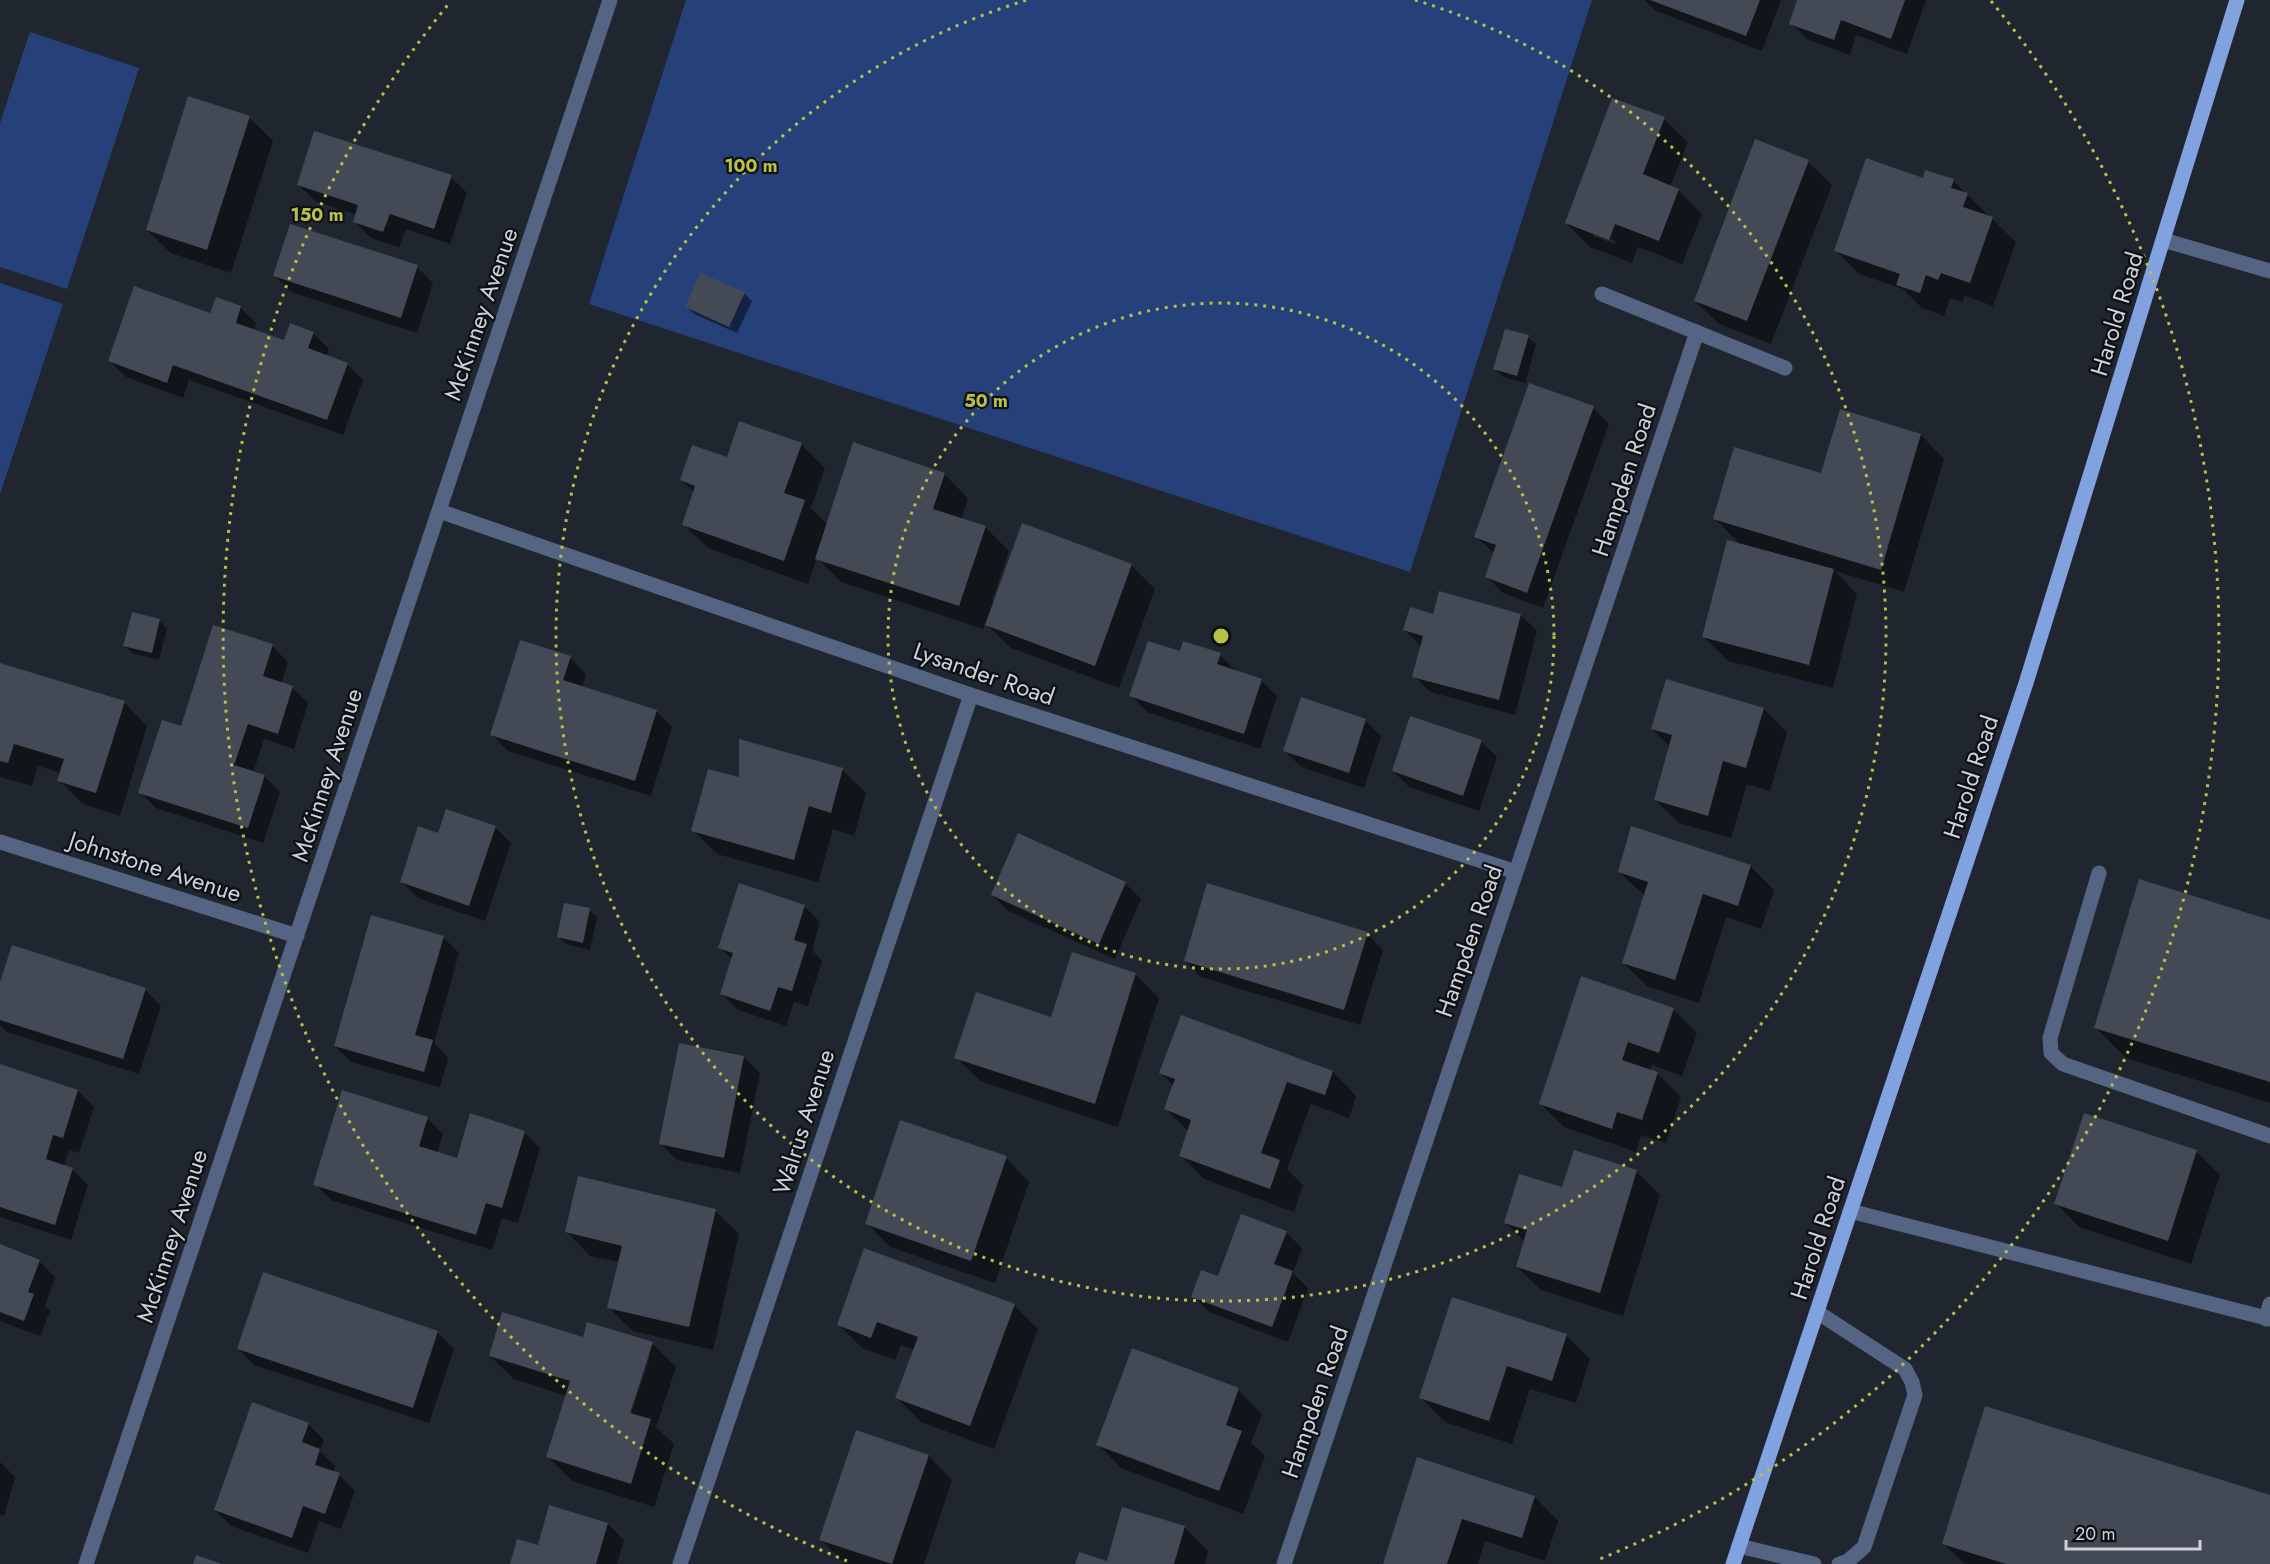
<svg xmlns="http://www.w3.org/2000/svg" width="2270" height="1564" viewBox="0 0 2270 1564" font-family="Jost,sans-serif">
<style>
.green{fill:#26417a}
.shadow{fill:#0007;fill-rule:evenodd}
.building{fill:#444a55}
.lines{fill:none;stroke-linecap:round;stroke-linejoin:round}
.minor{stroke:#546482;stroke-width:15}
.major{stroke:#81a1df;stroke-width:15}
.ring{fill:none;stroke:#b8c147;stroke-width:3;stroke-dasharray:3 6}
.labels{text-anchor:middle;stroke-width:4.5;stroke-linejoin:round;paint-order:stroke}
.street-label{font-size:24px;fill:#ced2d8;stroke:#0c0f13}
.centre{fill:#b8c147;stroke:#0c0f13;stroke-width:3}
.ring-label{font-size:18px;text-anchor:middle;font-weight:bold;fill:#b8c147;stroke:#0c0f13;stroke-width:4.5;stroke-linejoin:round;paint-order:stroke}
</style>
<rect width="100%" height="100%" fill="#20262f"/>
<path class="green" d="M 686,0 L 1592,0 L 1410,572 L 589,304 Z
M 30,32 L 139,68 L 67,289 L 0,267 L 0,123 Z
M 0,283 L 63,304 L 0,494 Z"/>
<path class="shadow" d="M 1644,0 L 1781,0 L 1762,51 L 1656,11 Z
M 1799,0 L 1926,0 L 1907,54 L 1856,35 L 1850,55 L 1807,39 L 1791,23 Z
M 249,117 L 273,141 L 231,273 L 171,253 L 147,230 Z
M 1664,119 L 1688,142 L 1670,187 L 1678,190 L 1702,214 L 1682,264 L 1638,247 L 1632,263 L 1590,247 L 1566,223 ZM 1593,233 L 1616,241 L 1615,244 L 1593,236 Z
M 1808,162 L 1832,185 L 1771,344 L 1719,324 L 1695,301 Z
M 451,177 L 467,193 L 450,244 L 406,229 L 399,247 L 371,238 L 355,222 L 357,215 L 315,201 L 299,185 Z
M 1924,180 L 1953,181 L 2016,242 L 1993,306 L 1965,296 L 1962,302 L 1950,298 L 1944,316 L 1922,308 L 1903,289 L 1859,274 L 1835,250 Z
M 417,267 L 433,283 L 417,333 L 291,292 L 275,276 Z
M 744,293 L 752,301 L 737,333 L 694,314 L 687,307 Z
M 240,307 L 256,323 L 254,331 L 284,342 L 313,333 L 329,349 L 326,356 L 347,364 L 363,380 L 343,435 L 189,380 L 183,398 L 126,377 L 110,361 Z
M 1528,337 L 1536,344 L 1525,383 L 1503,377 L 1495,369 Z
M 1593,408 L 1609,424 L 1543,608 L 1503,593 L 1487,577 L 1495,554 L 1475,536 Z
M 1841,411 L 1921,435 L 1944,459 L 1904,592 L 1835,571 L 1857,594 L 1833,688 L 1728,661 L 1704,637 L 1742,546 L 1714,518 L 1822,475 Z
M 801,444 L 825,468 L 811,508 L 828,525 L 944,474 L 968,498 L 961,520 L 985,527 L 1009,551 L 992,601 L 1131,565 L 1155,589 L 1119,688 L 1011,648 L 985,623 L 983,629 L 841,582 L 817,558 L 808,584 L 708,548 L 684,525 L 695,493 L 681,480 L 728,459 Z
M 1440,593 L 1521,615 L 1537,631 L 1515,715 L 1430,692 L 1414,676 L 1421,646 L 1405,630 L 1434,616 Z
M 159,621 L 167,628 L 159,660 L 132,653 L 124,645 Z
M 272,646 L 288,662 L 281,684 L 292,687 L 308,703 L 294,749 L 264,739 L 253,773 L 264,776 L 280,792 L 263,843 L 156,808 L 140,792 L 182,728 Z
M 1181,653 L 1220,655 L 1236,671 L 1261,680 L 1277,696 L 1260,749 L 1147,712 L 1131,696 Z
M 570,658 L 586,674 L 582,688 L 656,711 L 672,727 L 651,796 L 508,751 L 492,735 Z
M 0,664 L 124,702 L 147,726 L 120,816 L 83,804 L 59,780 L 61,773 L 38,766 L 32,786 L 0,777 Z
M 1764,709 L 1787,733 L 1770,791 L 1747,784 L 1731,838 L 1679,823 L 1655,800 L 1670,747 L 1652,729 Z
M 1365,720 L 1381,736 L 1364,788 L 1301,767 L 1285,751 Z
M 1481,741 L 1497,757 L 1479,811 L 1409,787 L 1393,771 Z
M 842,770 L 866,793 L 854,836 L 833,829 L 818,882 L 717,854 L 693,830 L 740,779 Z
M 495,827 L 511,843 L 485,921 L 418,898 L 402,882 L 439,835 Z
M 1750,866 L 1774,890 L 1761,929 L 1726,917 L 1699,1003 L 1647,986 L 1624,963 L 1645,896 L 1619,872 Z
M 1125,883 L 1141,899 L 1115,959 L 1008,911 L 992,895 Z
M 804,906 L 820,922 L 812,950 L 822,961 L 808,1006 L 794,1002 L 786,1026 L 738,1010 L 722,994 L 733,960 L 720,947 Z
M 589,910 L 597,917 L 590,950 L 566,944 L 559,937 Z
M 2270,921 L 2270,1103 L 2126,1058 L 2095,1027 Z
M 1367,934 L 1383,950 L 1360,1025 L 1201,977 L 1185,961 Z
M 443,937 L 459,953 L 434,1043 L 448,1058 L 440,1087 L 351,1062 L 335,1046 Z
M 1135,974 L 1159,998 L 1118,1127 L 980,1081 L 956,1057 L 1052,1019 Z
M 0,987 L 145,990 L 161,1006 L 139,1074 L 7,1032 L 0,1025 Z
M 1673,1009 L 1697,1033 L 1682,1076 L 1652,1065 L 1650,1071 L 1657,1073 L 1681,1097 L 1666,1143 L 1641,1135 L 1636,1152 L 1564,1127 L 1541,1104 Z
M 744,1057 L 760,1073 L 740,1173 L 677,1160 L 661,1144 Z
M 0,1066 L 78,1091 L 94,1107 L 79,1153 L 69,1150 L 64,1167 L 72,1169 L 88,1185 L 71,1240 L 0,1217 Z
M 1333,1072 L 1356,1096 L 1349,1118 L 1311,1104 L 1287,1169 L 1303,1185 L 1294,1212 L 1204,1179 L 1180,1155 L 1189,1132 L 1166,1109 L 1174,1086 L 1161,1073 Z
M 427,1118 L 443,1134 L 437,1153 L 458,1160 L 524,1132 L 540,1148 L 518,1223 L 502,1218 L 492,1250 L 331,1200 L 315,1184 Z
M 2196,1151 L 2220,1175 L 2191,1264 L 2079,1227 L 2056,1203 Z
M 1006,1158 L 1029,1182 L 995,1283 L 890,1247 L 867,1223 Z
M 1636,1171 L 1660,1195 L 1623,1316 L 1541,1290 L 1517,1267 L 1525,1242 L 1506,1223 L 1563,1189 Z
M 715,1211 L 739,1234 L 713,1350 L 633,1331 L 609,1308 L 620,1262 L 590,1256 L 567,1232 Z
M 1286,1232 L 1302,1248 L 1293,1273 L 1308,1288 L 1288,1342 L 1209,1312 L 1193,1296 Z
M 0,1246 L 39,1261 L 55,1277 L 45,1306 L 50,1311 L 40,1336 L 0,1321 Z
M 264,1274 L 438,1333 L 454,1349 L 429,1423 L 254,1365 L 238,1349 Z
M 1014,1305 L 1038,1329 L 994,1449 L 921,1422 L 897,1398 L 915,1350 L 901,1345 L 895,1360 L 862,1348 L 838,1324 Z
M 1566,1335 L 1590,1359 L 1576,1403 L 1530,1389 L 1512,1444 L 1445,1422 L 1421,1398 Z
M 584,1339 L 652,1343 L 676,1367 L 656,1427 L 674,1444 L 654,1507 L 572,1481 L 548,1457 L 567,1396 L 514,1379 L 490,1356 ZM 647,1356 L 650,1356 L 629,1420 L 626,1419 Z
M 1238,1390 L 1262,1414 L 1251,1443 L 1265,1456 L 1243,1514 L 1121,1468 L 1098,1444 Z
M 308,1424 L 324,1440 L 320,1451 L 335,1466 L 333,1473 L 339,1475 L 355,1491 L 341,1529 L 319,1521 L 308,1553 L 231,1526 L 215,1510 Z
M 929,1456 L 952,1480 L 924,1564 L 846,1564 L 821,1540 Z
M 1418,1459 L 1535,1497 L 1558,1521 L 1545,1561 L 1485,1541 L 1478,1564 L 1385,1564 Z
M 0,1462 L 15,1477 L 4,1516 L 0,1515 Z
M 2270,1497 L 2270,1564 L 1965,1564 L 1944,1544 Z
M 608,1524 L 624,1540 L 617,1564 L 512,1564 L 539,1547 Z
M 1184,1527 L 1208,1551 L 1205,1564 L 1077,1564 L 1108,1563 Z"/>
<path class="building" d="M 1650,0 L 1760,0 L 1746,36 Z
M 1797,0 L 1905,0 L 1891,39 L 1841,20 L 1834,40 L 1789,24 Z
M 188,96 L 250,116 L 207,250 L 146,230 Z
M 1612,98 L 1665,117 L 1643,174 L 1679,189 L 1659,241 L 1615,224 L 1609,240 L 1565,223 Z
M 314,131 L 452,175 L 434,229 L 390,214 L 383,232 L 353,222 L 358,205 L 297,185 Z
M 1755,139 L 1809,160 L 1747,321 L 1694,301 Z
M 1866,158 L 1923,178 L 1925,170 L 1954,179 L 1951,188 L 1968,193 L 1963,207 L 1993,217 L 1970,283 L 1941,273 L 1938,280 L 1926,275 L 1920,293 L 1896,285 L 1900,274 L 1834,251 Z
M 290,224 L 418,265 L 401,318 L 273,276 Z
M 700,273 L 745,292 L 729,327 L 685,307 Z
M 134,286 L 210,313 L 216,297 L 241,306 L 236,323 L 284,340 L 290,323 L 314,332 L 308,348 L 348,363 L 327,420 L 173,365 L 167,383 L 108,361 Z
M 1505,329 L 1529,335 L 1517,376 L 1493,369 Z
M 1529,383 L 1594,406 L 1527,593 L 1485,577 L 1496,545 L 1474,537 Z
M 1840,409 L 1921,434 L 1881,570 L 1713,519 L 1734,447 L 1821,473 Z
M 739,421 L 802,443 L 784,493 L 805,500 L 784,561 L 682,525 L 695,486 L 680,480 L 692,445 L 727,457 Z
M 853,442 L 945,473 L 933,509 L 986,526 L 959,606 L 815,559 Z
M 1022,523 L 1132,564 L 1095,666 L 985,625 Z
M 1727,540 L 1834,569 L 1809,665 L 1702,637 Z
M 1439,591 L 1521,614 L 1499,700 L 1412,677 L 1423,636 L 1403,630 L 1410,607 L 1433,614 Z
M 132,612 L 160,619 L 152,653 L 123,646 Z
M 213,625 L 273,644 L 263,676 L 293,686 L 278,734 L 248,724 L 234,765 L 265,775 L 248,828 L 138,793 L 162,720 L 181,726 Z
M 520,640 L 571,656 L 563,680 L 657,710 L 635,781 L 490,735 Z
M 1148,641 L 1180,651 L 1183,641 L 1221,653 L 1217,664 L 1262,679 L 1244,734 L 1129,696 Z
M 0,663 L 125,701 L 96,793 L 57,781 L 64,759 L 14,744 L 8,763 L 0,761 Z
M 1666,679 L 1764,708 L 1746,768 L 1723,761 L 1708,816 L 1654,800 L 1672,735 L 1651,729 Z
M 1301,697 L 1366,719 L 1349,773 L 1283,751 Z
M 1410,716 L 1482,740 L 1463,796 L 1392,771 Z
M 739,739 L 843,768 L 831,813 L 809,806 L 794,860 L 691,831 L 708,769 L 739,777 Z
M 446,809 L 496,826 L 469,906 L 400,882 L 418,826 L 438,833 Z
M 1631,826 L 1751,865 L 1738,906 L 1703,894 L 1675,980 L 1622,963 L 1648,882 L 1618,872 Z
M 1018,833 L 1126,882 L 1099,944 L 991,895 Z
M 2139,879 L 2270,920 L 2270,1082 L 2094,1028 Z
M 739,883 L 805,905 L 794,940 L 807,944 L 792,991 L 778,987 L 770,1011 L 720,994 L 733,953 L 718,948 Z
M 1207,883 L 1368,932 L 1344,1010 L 1184,961 Z
M 564,903 L 590,908 L 583,943 L 557,937 Z
M 371,915 L 444,936 L 415,1035 L 433,1040 L 424,1072 L 334,1046 Z
M 12,945 L 146,988 L 123,1059 L 0,1020 L 0,982 Z
M 1072,952 L 1136,973 L 1095,1104 L 954,1058 L 976,992 L 1051,1017 Z
M 1581,976 L 1674,1008 L 1659,1053 L 1628,1042 L 1622,1060 L 1658,1072 L 1642,1120 L 1617,1112 L 1612,1129 L 1539,1104 Z
M 1181,1015 L 1333,1071 L 1325,1095 L 1287,1082 L 1261,1153 L 1280,1160 L 1270,1189 L 1179,1156 L 1191,1120 L 1164,1109 L 1175,1079 L 1159,1073 Z
M 679,1043 L 744,1056 L 724,1158 L 659,1144 Z
M 0,1064 L 78,1090 L 63,1138 L 53,1135 L 46,1159 L 73,1168 L 55,1225 L 0,1207 Z
M 342,1090 L 428,1117 L 419,1146 L 457,1158 L 470,1113 L 525,1131 L 502,1208 L 486,1203 L 476,1235 L 313,1185 Z
M 2084,1113 L 2197,1150 L 2168,1241 L 2054,1204 Z
M 900,1120 L 1007,1156 L 971,1261 L 865,1224 Z
M 1574,1150 L 1637,1170 L 1600,1293 L 1516,1267 L 1527,1230 L 1504,1223 L 1519,1174 L 1562,1187 Z
M 578,1176 L 716,1209 L 689,1327 L 607,1308 L 622,1246 L 565,1232 Z
M 1241,1214 L 1287,1231 L 1274,1264 L 1293,1271 L 1272,1327 L 1191,1297 L 1201,1270 L 1218,1276 Z
M 0,1244 L 40,1260 L 28,1292 L 34,1294 L 24,1321 L 0,1312 Z
M 864,1248 L 1015,1304 L 970,1426 L 895,1398 L 918,1337 L 877,1322 L 871,1338 L 837,1325 Z
M 263,1272 L 438,1331 L 413,1408 L 237,1349 Z
M 1452,1297 L 1567,1334 L 1552,1381 L 1507,1366 L 1489,1421 L 1419,1398 Z
M 502,1312 L 583,1337 L 587,1322 L 653,1342 L 630,1413 L 651,1419 L 631,1484 L 546,1457 L 570,1381 L 489,1356 Z
M 1132,1348 L 1239,1388 L 1226,1425 L 1242,1431 L 1219,1491 L 1096,1445 Z
M 252,1402 L 309,1423 L 302,1442 L 320,1449 L 315,1465 L 340,1473 L 325,1514 L 303,1506 L 292,1538 L 214,1510 Z
M 1985,1406 L 2270,1495 L 2270,1564 L 2006,1564 L 1942,1544 Z
M 856,1430 L 929,1455 L 892,1564 L 819,1540 Z
M 1417,1457 L 1535,1496 L 1522,1538 L 1462,1519 L 1447,1564 L 1383,1564 Z
M 549,1505 L 608,1523 L 596,1564 L 510,1564 L 517,1539 L 538,1545 Z
M 1122,1507 L 1185,1526 L 1174,1564 L 1075,1564 L 1079,1552 L 1107,1561 Z
M 196,1555 L 222,1564 L 193,1564 Z"/>
<g class="lines">
<path class="minor" d="M 2163,240 L 2270,271
M 1602,294 L 1785,368
M 439,511 L 971,695 L 1516,872
M 0,842 L 297,936
M 2099,873 L 2050,1038 L 2051,1053 L 2063,1064 L 2270,1136
M 1850,1211 L 2270,1319
M 1817,1312 L 1905,1369 L 1912,1382 L 1915,1395 L 1864,1547 L 1848,1561 L 1839,1564
M 2266,1319 L 2270,1304
M 1739,1546 L 1814,1564
M 86,1564 L 610,0
M 680,1564 L 971,695
M 1284,1564 L 1697,332"/>
<path class="major" d="M 1733,1564 L 2026,683 L 2237,0"/>
</g>
<g class="ring">
<circle cx="1221" cy="636" r="333"/>
<path d="M1415 0A665 665 0 1 1 1027 0"/>
<path d="M847 1561A998 998 0 0 1 451 1M1991 1A998 998 0 0 1 1595 1561"/>
</g>
<g class="labels">
<g class="street-label">
<text transform="translate(481 314) rotate(-71)" y="8">McKinney Avenue</text>
<text transform="translate(2117 314) rotate(-73)" y="8">Harold Road</text>
<text transform="translate(1624 480) rotate(-72)" y="8">Hampden Road</text>
<text transform="translate(984 674) rotate(19)" y="8">Lysander Road</text>
<text transform="translate(327 775) rotate(-72)" y="8">McKinney Avenue</text>
<text transform="translate(1971 777) rotate(-72)" y="8">Harold Road</text>
<text transform="translate(155 867) rotate(18)" y="8">Johnstone Avenue</text>
<text transform="translate(1469 941) rotate(-71)" y="8">Hampden Road</text>
<text transform="translate(804 1122) rotate(-72)" y="8">Walrus Avenue</text>
<text transform="translate(172 1236) rotate(-72)" y="8">McKinney Avenue</text>
<text transform="translate(1818 1238) rotate(-72)" y="8">Harold Road</text>
<text transform="translate(1315 1402) rotate(-71)" y="8">Hampden Road</text>
</g>
</g>
<circle cx="1221" cy="636" r="9" class="centre"/>
<g class="ring-label">
<text x="751" y="172">100 m</text>
<text x="317" y="221">150 m</text>
<text x="986" y="407">50 m</text>
</g>
<path d="M2066 1540v9h134v-9" fill="none" stroke="#ced2d8" stroke-width="3"/>
<text x="2075" y="1540" font-size="18" fill="#ced2d8" stroke="#0c0f13" stroke-width="4.5" paint-order="stroke">20 m</text>
</svg>
